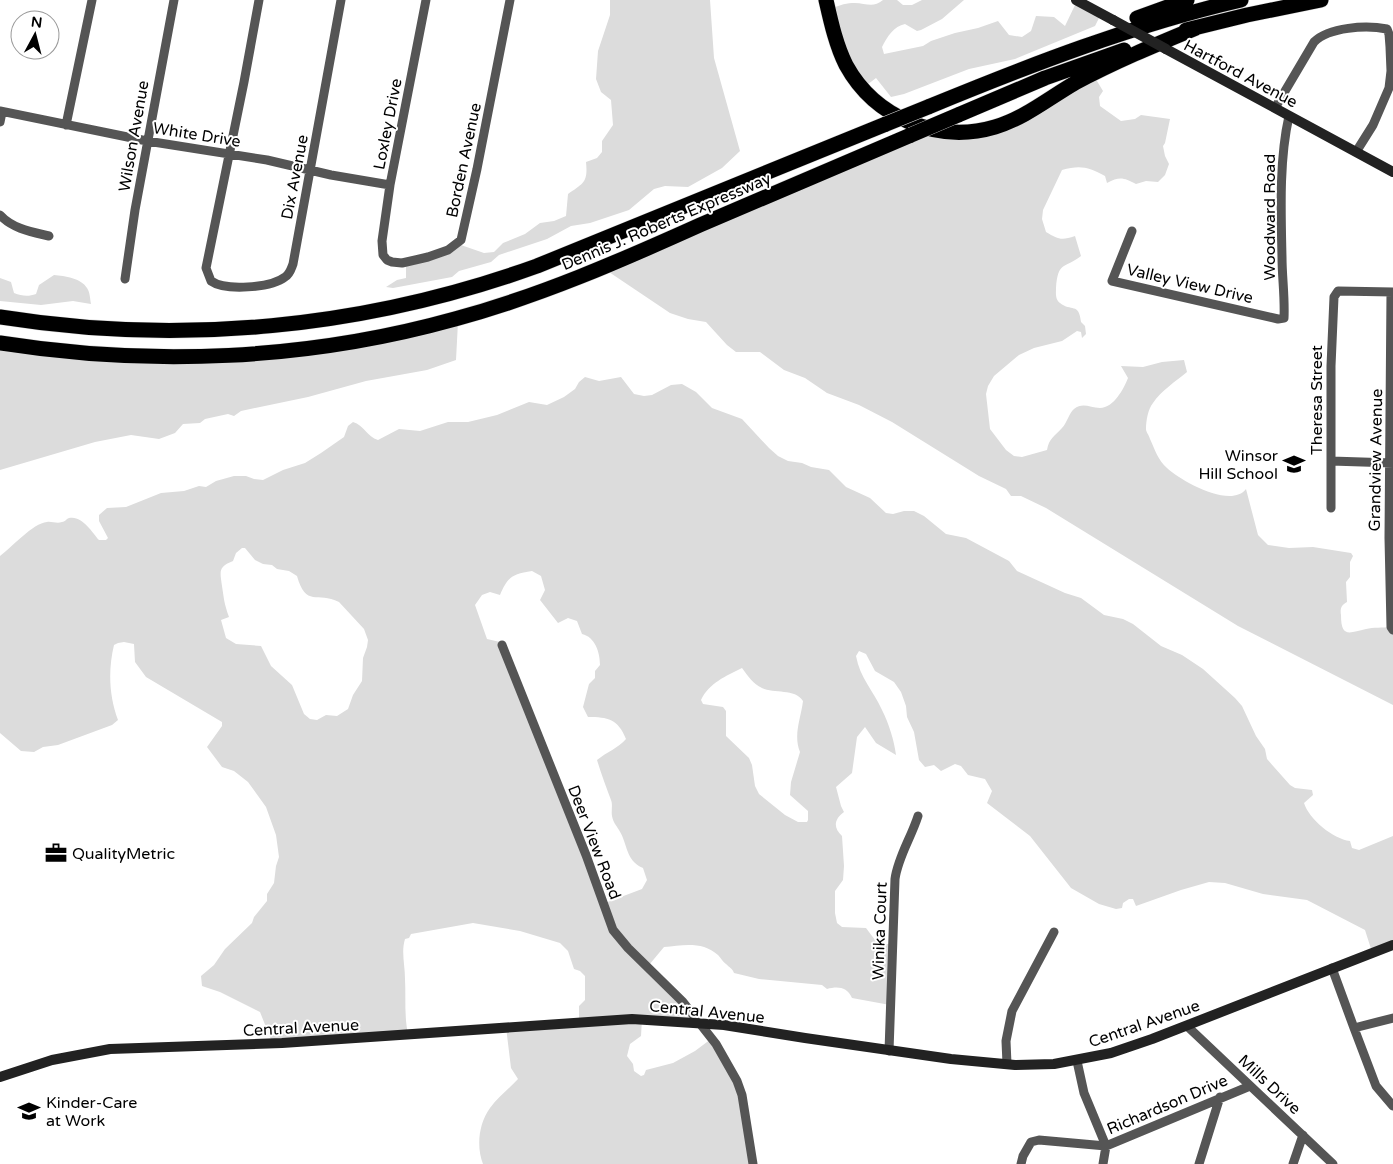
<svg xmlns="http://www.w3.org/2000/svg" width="1393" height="1164" viewBox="0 0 1393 1164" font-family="'Varela Round',sans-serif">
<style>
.green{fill:#dcdcdc;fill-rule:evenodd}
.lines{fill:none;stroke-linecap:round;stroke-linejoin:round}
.highway-casing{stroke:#dbdbdb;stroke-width:16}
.street{stroke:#555;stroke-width:9}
.secondary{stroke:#222;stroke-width:10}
.highway{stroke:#000;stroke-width:15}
.highway-bridge-casing{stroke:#dbdbdb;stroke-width:16;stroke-linecap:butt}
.secondary-bridge{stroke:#222;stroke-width:10}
.highway-bridge{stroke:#000;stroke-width:15}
.labels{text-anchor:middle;stroke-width:4;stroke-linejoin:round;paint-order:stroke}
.street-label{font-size:16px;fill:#000;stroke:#fff}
.poi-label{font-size:16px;fill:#000;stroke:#fff;text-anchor:start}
</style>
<rect width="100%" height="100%" fill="#fff"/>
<path class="green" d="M 610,0 L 710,0 L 714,58 L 740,151 L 722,168 L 688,187 L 665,186 L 654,189 L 629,210 L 590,223 L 571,226 L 547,239 L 499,255 L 491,262 L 459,271 L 452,277 L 393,288 L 386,287 L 397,280 L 406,278 L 406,261 L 458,244 L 484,253 L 494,252 L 503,243 L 525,234 L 540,223 L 554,221 L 566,216 L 568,194 C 584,183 588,182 586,162 L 597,158 L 602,152 L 602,141 L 613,125 L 611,100 L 601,92 L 596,79 L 598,51 L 610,15 Z
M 883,0 L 897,0 L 903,5 L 912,5 L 922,0 L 964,0 L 942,19 L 921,30 L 917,31 L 905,24 C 894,26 887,37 882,47 L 884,54 L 923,46 L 931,41 L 955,33 L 978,28 L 998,21 L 1009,35 L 1022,37 L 1031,31 L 1036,16 L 1054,17 L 1065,26 L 1076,3 L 1100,16 L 1095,26 L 1015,59 L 969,69 L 904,94 L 891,97 L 876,78 L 863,88 L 829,9 C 836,7 845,3 852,3 C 865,2 872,9 883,0 Z
M 1094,76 L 1103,91 L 1099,97 L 1100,106 L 1121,121 L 1135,119 L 1141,115 L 1170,119 L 1165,143 L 1163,146 L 1165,156 L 1169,164 L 1165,175 L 1158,182 L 1146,181 L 1136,184 C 1124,178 1120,176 1107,183 L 1105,176 C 1089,167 1080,165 1062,170 L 1043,210 L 1042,219 L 1046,232 C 1058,239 1061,241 1075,236 L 1081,256 C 1064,269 1058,261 1056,288 C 1056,293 1055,299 1060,303 C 1071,312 1079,302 1081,322 L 1085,326 L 1086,334 L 1082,338 L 1081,332 L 1077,331 L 1062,341 L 1034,348 L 1019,355 L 994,376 L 988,386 L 986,394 L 990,429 L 1006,450 L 1014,456 L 1022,457 L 1047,450 C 1049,438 1054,437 1062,428 C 1067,423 1069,413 1074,409 C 1083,402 1090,408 1100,408 C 1114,408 1124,388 1128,378 L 1121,366 L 1143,367 L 1162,362 L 1184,360 L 1187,372 C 1176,381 1161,391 1153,403 C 1148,409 1146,421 1146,429 C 1146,432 1149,435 1150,439 C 1155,450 1158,460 1167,468 C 1181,481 1231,509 1246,489 L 1258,535 L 1268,545 L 1289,548 L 1313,547 L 1351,553 L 1353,556 L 1350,562 L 1350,577 L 1346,582 L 1347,602 C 1341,605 1340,609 1341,615 C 1341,638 1349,633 1366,629 C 1373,627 1383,628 1390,627 L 1393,629 L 1393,705 L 1238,626 L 1046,508 L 1021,496 L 1011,496 L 1006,489 L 979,476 L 892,422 L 859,405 L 827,393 L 805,378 L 784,370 L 760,352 L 736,352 L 727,345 L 706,322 L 688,319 L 670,313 L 606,270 L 917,135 L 964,135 Z
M 54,275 C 65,276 81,278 87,288 C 90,292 90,299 91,304 L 73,301 L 41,305 L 0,301 L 0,278 L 11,282 L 14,293 C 22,296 28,297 36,294 L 39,285 Z
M 458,322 L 456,360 L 427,370 L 366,381 L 308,397 L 241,411 L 234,416 L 228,414 L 205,419 L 200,423 L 183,424 L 175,433 L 159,439 L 131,435 L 95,442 L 0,470 L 0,347 L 204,357 Z
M 585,377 L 599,381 L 621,377 L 634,394 L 644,396 L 652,395 L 671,385 L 682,384 L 696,392 L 712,408 L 742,419 L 769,448 L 778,456 L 788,461 L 802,463 L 811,467 L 829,470 L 846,487 L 870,498 L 886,513 L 893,514 L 904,511 L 914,511 L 924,516 L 946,534 L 966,538 L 1009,561 L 1017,571 L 1065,593 L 1081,598 L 1104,615 L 1123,619 L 1133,624 L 1161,646 L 1182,655 L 1203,669 L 1235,698 L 1242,706 L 1256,736 L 1265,749 L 1267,759 L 1290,785 L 1295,788 L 1312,790 L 1313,795 L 1304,803 C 1309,819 1333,839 1350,841 L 1352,848 L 1359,850 L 1393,836 L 1393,945 L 1372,952 L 1365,930 L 1307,900 L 1263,894 L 1225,883 L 1209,882 L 1181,890 L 1136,906 L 1133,899 L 1129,899 L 1123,903 L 1122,908 L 1116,909 L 1099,904 L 1071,888 L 1030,836 L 987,803 L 992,791 L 985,779 L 968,775 L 961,766 L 955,764 L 941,771 L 934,765 L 925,767 L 919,760 L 914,732 L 907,717 L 906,706 L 901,692 L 894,682 L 875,671 L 866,654 L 859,651 L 856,656 C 860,678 873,690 882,710 C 889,724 894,740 896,755 L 876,743 L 865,727 L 857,737 L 852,773 L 836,787 L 841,806 L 844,812 C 834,819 833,828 842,836 L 844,866 L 843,880 L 835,891 L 835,913 L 837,923 L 842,927 L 866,928 L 878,944 L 893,944 L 890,1005 L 852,998 C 847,987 838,986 827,989 L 822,985 L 759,979 L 734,973 C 732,968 730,968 726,964 C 723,962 721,958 718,955 C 703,941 683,945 664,947 L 649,965 L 698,1021 L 642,1019 L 641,1036 L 630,1044 L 627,1056 L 633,1064 L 634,1071 L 641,1076 L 644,1075 L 646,1070 L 673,1063 L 695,1051 L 711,1039 L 732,1069 L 754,1164 L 483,1164 C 476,1146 479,1123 490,1108 C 498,1097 509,1089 518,1079 L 511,1068 L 506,1027 L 579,1022 L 579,1006 L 585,1000 L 585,976 L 580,971 L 574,969 L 568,951 L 560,943 L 520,931 L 473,923 L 411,934 L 409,938 L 405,939 C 401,952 405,965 405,979 C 406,998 404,1015 408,1034 L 272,1042 L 260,1012 L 220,992 L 202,986 L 201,976 L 214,965 L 225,949 L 252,923 L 254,917 L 267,901 L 267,894 L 274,883 L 276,866 L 279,857 L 276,835 L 266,807 L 248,782 L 234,771 L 222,767 L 207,747 L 222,726 L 222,722 L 146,677 L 135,662 L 134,644 L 124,642 L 118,643 L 114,645 C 108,670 109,696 118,720 L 112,725 L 58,745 L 43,747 L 34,752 L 21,751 L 0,733 L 0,556 C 11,548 33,523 47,522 C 51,521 57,524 62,522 C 65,522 66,519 69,518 C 82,515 92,532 99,540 L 106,540 L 108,538 L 99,521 L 99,515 L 107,508 L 126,507 L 161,493 L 184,491 L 199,486 L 206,487 L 216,481 L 234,476 L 246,476 L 254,479 L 263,480 L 283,470 L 305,463 L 321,453 L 344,437 L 348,426 L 353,422 C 364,425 367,437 378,440 L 399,429 L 420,431 L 448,422 L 468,422 L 497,415 L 529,402 L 547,405 L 564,397 L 575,389 L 579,382 ZM 242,548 L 245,548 L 255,560 L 263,564 L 272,565 L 277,569 L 289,571 L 297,576 C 306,608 317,591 339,602 L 364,629 L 368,640 L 367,647 L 363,658 L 362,681 L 353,695 L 348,709 L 337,716 L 326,715 L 317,720 L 310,719 L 304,714 L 292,685 L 271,666 L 261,646 L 236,644 L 226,638 L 221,620 L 229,617 C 224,603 224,599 222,586 C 220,571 218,567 233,561 L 236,553 ZM 532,571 L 541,576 L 545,590 L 540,600 L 558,623 L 568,618 L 577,621 L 582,634 C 595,637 600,652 600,665 L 595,671 L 595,678 L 589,684 L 583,707 L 588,717 C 608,717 618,719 626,739 C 618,748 607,752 597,760 C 601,773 606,787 611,800 C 613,805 611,811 612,816 C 613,822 616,825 619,830 C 628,844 625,860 643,868 L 647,880 L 642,889 L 605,903 L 500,642 L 487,639 L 475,605 L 482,595 L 490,592 L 500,595 C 508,576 513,574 532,571 ZM 742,668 C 748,676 753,684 762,688 C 774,694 795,688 803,701 C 801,718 793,735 800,752 L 791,782 L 790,795 L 808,811 L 808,820 L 807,822 L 798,822 L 785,815 L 759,794 L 755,786 L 752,765 L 749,758 L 726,736 L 726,711 L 723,707 L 703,704 L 701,700 C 709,683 726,676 742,668 Z"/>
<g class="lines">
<g class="highway-casing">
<path id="highway" d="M 826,0 C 831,22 836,45 846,65 C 875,118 938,144 995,127 C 1025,118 1049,98 1075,83 C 1114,62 1155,45 1196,28
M 1137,18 L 1187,0
M 1186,30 L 1247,15 L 1321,0
M 928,107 C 1030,65 1133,25 1241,0
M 958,115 L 1045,78 L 1124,50
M 0,317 C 181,346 365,328 537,266 L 886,124
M 0,343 C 151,367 308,360 455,319 C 540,296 620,261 700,225 C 771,195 841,165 911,135"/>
</g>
<path class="street" d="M 259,0 L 244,82 L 206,268 L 211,281 C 225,291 271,288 285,277 C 290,274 291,269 293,264 L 341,0
M 426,0 L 390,185 L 382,241 L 383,255 L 387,260 L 392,262 L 402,263 L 428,257 L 448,250 L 461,240 L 477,169 L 510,0
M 1275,108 L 1314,42 C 1329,27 1366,25 1387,29 L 1389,34 L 1390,47 L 1391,71 L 1389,88 L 1373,125 L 1356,152
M 0,111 L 147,141 L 267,160 L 331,175 L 390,185
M 0,122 L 2,112
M 66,125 L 92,0
M 0,215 C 13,229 32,232 49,236
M 1132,231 L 1112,281 L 1278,319 L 1284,318 C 1285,297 1282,277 1282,257 C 1281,212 1279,160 1289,116
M 125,279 L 135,210 L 174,0
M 1391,292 L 1389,538 L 1391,627 L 1393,630
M 1331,461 L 1393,463
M 1331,508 L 1331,366 L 1334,297 L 1338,291 L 1393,292
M 502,645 L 586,855 L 613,930 L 628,948 L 683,1002 L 716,1044 L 737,1081 L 742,1095 L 753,1164
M 1332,968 L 1354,1028
M 1393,1018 L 1354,1028 L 1376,1086 L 1393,1106
M 1187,1026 L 1333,1164
M 889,1051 L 895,879 C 898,857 911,838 918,816
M 1077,1061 L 1084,1093 L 1106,1146 L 1103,1164
M 1007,1064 L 1006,1041 L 1012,1011 L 1054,932
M 1021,1164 L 1023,1156 L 1031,1142 L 1039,1140 L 1106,1146 L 1250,1086
M 1199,1164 L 1220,1097
M 1293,1164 L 1303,1135"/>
<path class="secondary" d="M 1076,0 L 1113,20
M 1166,49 L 1393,172
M 0,1077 L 52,1060 L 110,1049 L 282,1043 L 632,1019 L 724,1025 L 805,1038 L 951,1059 L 1015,1065 L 1054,1064 L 1111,1053 L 1152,1039 L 1393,945"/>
<use href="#highway" class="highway"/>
<g class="highway-bridge-casing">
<path id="highway-bridge" d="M 886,124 L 928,107
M 911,135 L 958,115"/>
</g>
<path class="secondary-bridge" d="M 1113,20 L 1166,49"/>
<use href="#highway-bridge" class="highway-bridge"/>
</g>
<defs>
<g id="school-bare" transform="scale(1.725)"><path d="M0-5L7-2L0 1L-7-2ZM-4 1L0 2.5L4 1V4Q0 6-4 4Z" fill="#000" stroke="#fff" stroke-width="2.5" paint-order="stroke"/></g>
<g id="office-bare" transform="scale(1.725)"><path d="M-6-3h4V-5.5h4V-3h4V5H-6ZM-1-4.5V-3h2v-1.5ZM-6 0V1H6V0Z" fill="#000" stroke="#fff" stroke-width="2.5" paint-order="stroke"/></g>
</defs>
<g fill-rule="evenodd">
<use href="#school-bare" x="1294" y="464"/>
<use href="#office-bare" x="56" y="853"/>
<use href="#school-bare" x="29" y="1111"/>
</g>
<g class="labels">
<g class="street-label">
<text transform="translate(1241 73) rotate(28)" y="6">Hartford Avenue</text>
<text transform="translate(387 124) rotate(-79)" y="6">Loxley Drive</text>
<text transform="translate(197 134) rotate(9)" y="6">White Drive</text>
<text transform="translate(133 136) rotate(-80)" y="6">Wilson Avenue</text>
<text transform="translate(463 160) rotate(-78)" y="6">Borden Avenue</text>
<text transform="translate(294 177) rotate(-79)" y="6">Dix Avenue</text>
<text transform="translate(1269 217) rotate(-90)" y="6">Woodward Road</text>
<text transform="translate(666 221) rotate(-23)" y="6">Dennis J. Roberts Expressway</text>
<text transform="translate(1190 283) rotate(13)" y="6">Valley View Drive</text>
<text transform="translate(1316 400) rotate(-90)" y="6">Theresa Street</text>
<text transform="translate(1375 460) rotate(-89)" y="6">Grandview Avenue</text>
<text transform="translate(595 842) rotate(69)" y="6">Deer View Road</text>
<text transform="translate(879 931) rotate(-88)" y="6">Winika Court</text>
<text transform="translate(707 1011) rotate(6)" y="6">Central Avenue</text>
<text transform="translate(1144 1023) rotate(-19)" y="6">Central Avenue</text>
<text transform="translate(301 1027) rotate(-3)" y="6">Central Avenue</text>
<text transform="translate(1270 1084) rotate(43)" y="6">Mills Drive</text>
<text transform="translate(1167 1104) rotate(-23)" y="6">Richardson Drive</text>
</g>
<g class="poi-label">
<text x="1278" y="461" text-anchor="end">Winsor<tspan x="1278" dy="18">Hill School</tspan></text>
<text x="72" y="859">QualityMetric</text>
<text x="46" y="1108">Kinder-Care<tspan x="46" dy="18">at Work</tspan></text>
</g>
</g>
<g transform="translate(35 35) rotate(7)"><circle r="24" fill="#ffffff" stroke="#999999"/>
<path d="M0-4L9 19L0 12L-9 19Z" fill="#000000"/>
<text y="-8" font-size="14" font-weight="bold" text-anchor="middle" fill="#000000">N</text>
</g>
</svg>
